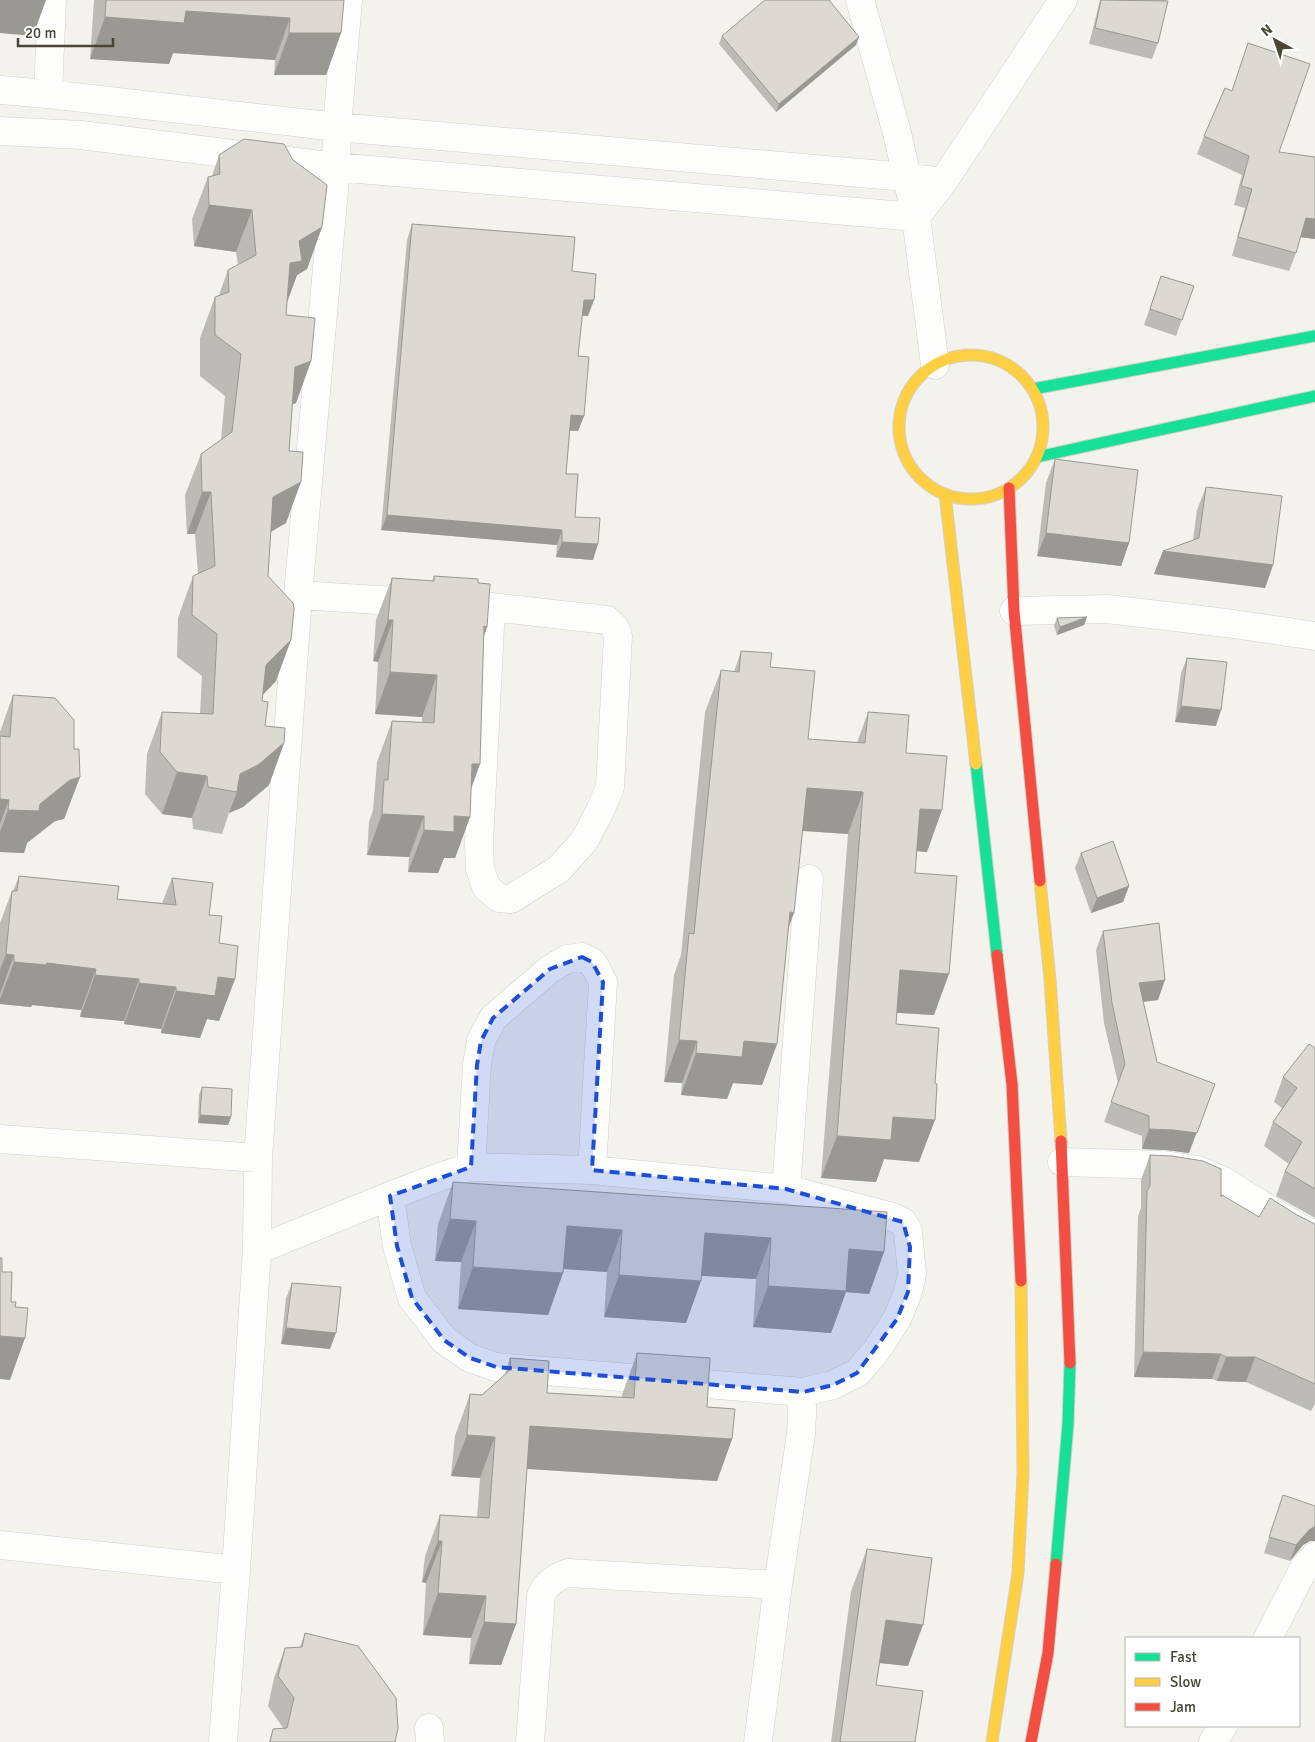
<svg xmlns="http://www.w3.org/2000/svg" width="1315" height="1742" viewBox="0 0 1315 1742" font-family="Signika,sans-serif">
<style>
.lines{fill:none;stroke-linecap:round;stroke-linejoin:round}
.street-casing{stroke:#d1d0ca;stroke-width:29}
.fast-casing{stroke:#d3d0c3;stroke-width:13}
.slow-casing{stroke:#d3d0c3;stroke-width:13}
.jam-casing{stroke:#d3d0c3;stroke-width:13}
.street{stroke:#fdfdfc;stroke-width:28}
.fast{stroke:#16e098;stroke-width:11}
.slow{stroke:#ffcf43;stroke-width:11}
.jam{stroke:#f24e42;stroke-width:11}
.wall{fill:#bcbbb5}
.shaded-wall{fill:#999893}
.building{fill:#dbd9d2;stroke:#999893}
.marked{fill:#1d4ed8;fill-opacity:0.2;stroke:#1d4ed8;stroke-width:4;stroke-dasharray:10 6;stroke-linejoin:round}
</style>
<rect width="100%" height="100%" fill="#f3f2ec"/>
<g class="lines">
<g class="street-casing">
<path id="street" d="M 860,0 L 897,133 L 916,217 L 935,365
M 0,90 L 48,94 L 337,127 L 906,177 L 943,182
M 48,94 L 52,0
M 0,131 L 81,135 L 336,167 L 916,217 L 943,182 L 1063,0
M 298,595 L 491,607 L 607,620 L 615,628 L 618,636 L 610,787 L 600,811 L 584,841 L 559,869 L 511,899 L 499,898 L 486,887 L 480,869 L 479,843 L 491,607
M 1014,611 L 1107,609 L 1226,623 L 1315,636
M 0,1139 L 258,1158
M 1062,1162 L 1164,1165 L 1198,1170 L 1221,1180 L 1296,1226 L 1315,1235
M 471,1167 L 477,1065 L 481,1041 L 493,1018 L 550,969 L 567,959 L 582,957 L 592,962 L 597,970 L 603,982 L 592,1170
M 786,1189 L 809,879
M 257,1250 L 390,1196 L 442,1176 L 471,1167 L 592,1170 L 786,1189 L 893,1217 L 903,1222 L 908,1231 L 912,1274 L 908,1292 L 897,1319 L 877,1350 L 857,1373 L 833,1385 L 803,1392 L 496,1367 L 470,1358 L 444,1340 L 412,1298 L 397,1246 L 390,1196
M 0,1545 L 236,1570
M 778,1585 L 801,1434 L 803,1392
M 1268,1638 L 1304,1568 L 1315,1556
M 429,1728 L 430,1742
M 223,1742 L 236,1570 L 257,1250 L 258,1158 L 298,595 L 336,167 L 337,127 L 348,0
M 530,1742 L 541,1596 C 546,1583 555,1578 568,1573 L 778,1585 L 758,1742
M 1213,1742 L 1223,1726"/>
</g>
<g class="fast-casing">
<path id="fast" d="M 1033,389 L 1315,336
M 1037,457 L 1315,396
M 976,764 L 997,955
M 1056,1564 L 1068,1424 L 1070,1363"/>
</g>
<g class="slow-casing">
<path id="slow" d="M899 427a72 72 0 1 1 144 0a72 72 0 1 1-144 0Z
M 945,494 L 976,764
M 1040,881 L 1050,979 L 1061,1141
M 992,1742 L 1018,1573 L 1023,1474 L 1021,1281"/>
</g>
<g class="jam-casing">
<path id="jam" d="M 1009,488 L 1014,611 L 1040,881
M 997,955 L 1012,1084 L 1021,1281
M 1061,1141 L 1070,1363
M 1031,1742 L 1048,1653 L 1056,1564"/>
</g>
<use href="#street" class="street"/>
<use href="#fast" class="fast"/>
<use href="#slow" class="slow"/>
<use href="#jam" class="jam"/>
</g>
<path class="wall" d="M 94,0 L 344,0 L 341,33 L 326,75 L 274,75 L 275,60 L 173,53 L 169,64 L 90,59 Z
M 1100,0 L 1166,0 L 1158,43 L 1152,59 L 1089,44 Z
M 722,36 L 856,45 L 776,112 L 719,44 Z
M 1204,136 L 1279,152 L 1315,239 L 1301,237 L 1296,253 L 1289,271 L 1232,256 L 1245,208 L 1234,205 L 1242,175 L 1197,154 Z
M 219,155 L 322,227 L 307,269 L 297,275 L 287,303 L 286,315 L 311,361 L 296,403 L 292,404 L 289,451 L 286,523 L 271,532 L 268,576 L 276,681 L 262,695 L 262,701 L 265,726 L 284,743 L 269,785 L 243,807 L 229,813 L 222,834 L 193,829 L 192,818 L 162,814 L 145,794 L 147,754 L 162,712 L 200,714 L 202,676 L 177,657 L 178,618 L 193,576 L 198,574 L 195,534 L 187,534 L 185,495 L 201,454 L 221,440 L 225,396 L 200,376 L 200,338 L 215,297 L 219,295 L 228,270 L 238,265 L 236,252 L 194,246 L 192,219 L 208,177 L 212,176 Z
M 412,224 L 572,271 L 588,316 L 582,316 L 578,356 L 584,416 L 578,431 L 570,431 L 566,474 L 575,517 L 593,560 L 556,557 L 557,545 L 381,530 L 407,240 Z
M 1161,276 L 1194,286 L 1176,336 L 1144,325 Z
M 1055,459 L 1129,543 L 1121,566 L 1037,556 L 1046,483 Z
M 1206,487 L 1273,565 L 1265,588 L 1154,574 L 1163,551 L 1193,540 L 1197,510 Z
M 434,576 L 478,583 L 487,627 L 484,636 L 471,790 L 470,817 L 455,858 L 444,858 L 438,873 L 408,872 L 409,857 L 367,855 L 369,822 L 373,810 L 377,762 L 392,721 L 422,722 L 422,717 L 375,714 L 378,662 L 373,661 L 376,620 L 392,578 L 432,581 Z
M 1087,617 L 1084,625 L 1057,635 L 1054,626 L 1057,618 Z
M 741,651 L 770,667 L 808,739 L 857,743 L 868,712 L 906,753 L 927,852 L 917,851 L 915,873 L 934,1015 L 897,1013 L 896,1024 L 919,1162 L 884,1159 L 876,1182 L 821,1178 L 848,834 L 802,831 L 788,930 L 777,1044 L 762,1085 L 733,1083 L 727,1099 L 681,1095 L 682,1083 L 664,1082 L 674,975 L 681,955 L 705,712 L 721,670 L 734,672 Z
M 1187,658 L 1216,726 L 1175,722 L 1181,673 Z
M 13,695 L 74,749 L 80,777 L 64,819 L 55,821 L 27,843 L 24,853 L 0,852 L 0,732 Z
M 1081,853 L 1129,886 L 1123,902 L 1091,913 L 1075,868 Z
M 19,876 L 117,899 L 162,903 L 172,878 L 209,915 L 219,943 L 235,979 L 219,1021 L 207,1019 L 200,1038 L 161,1033 L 161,1029 L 124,1024 L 124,1021 L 80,1017 L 81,1010 L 32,1005 L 31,1007 L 0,1004 L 0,923 L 12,891 L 13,891 Z
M 1103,931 L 1158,1000 L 1143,1002 L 1157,1062 L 1189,1153 L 1166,1150 L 1142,1149 L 1142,1136 L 1104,1122 L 1118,1083 L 1104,1023 L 1096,950 Z
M 1315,1048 L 1315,1218 L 1276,1196 L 1285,1171 L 1289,1164 L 1264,1146 L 1273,1122 L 1282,1108 L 1274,1102 L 1283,1077 Z
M 202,1087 L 231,1117 L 228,1125 L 198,1123 L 199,1095 Z
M 1150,1155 L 1221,1197 L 1259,1217 L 1297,1215 L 1315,1224 L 1315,1404 L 1311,1411 L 1246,1382 L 1217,1381 L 1212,1379 L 1134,1377 L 1138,1216 L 1141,1208 L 1141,1180 Z
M 453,1182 L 884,1252 L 869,1294 L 846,1292 L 831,1333 L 753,1327 L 756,1279 L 702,1276 L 686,1323 L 604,1317 L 607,1272 L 564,1269 L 548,1315 L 458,1309 L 461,1262 L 435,1261 L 438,1224 Z
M 292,1283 L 330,1349 L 281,1344 L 286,1298 Z
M 637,1353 L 707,1407 L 732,1439 L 717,1481 L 527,1469 L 516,1624 L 501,1665 L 469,1664 L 471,1638 L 423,1635 L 426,1583 L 422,1582 L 425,1556 L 440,1515 L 477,1517 L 480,1478 L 451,1476 L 455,1436 L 470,1394 L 482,1395 L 504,1376 L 510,1358 L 547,1393 L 622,1398 L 622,1395 Z
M 1283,1495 L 1310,1541 L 1303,1545 L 1290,1561 L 1264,1553 Z
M 867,1549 L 908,1666 L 880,1663 L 876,1685 L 915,1742 L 831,1742 L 851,1591 Z
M 305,1633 L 395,1742 L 269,1742 L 273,1729 L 283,1728 L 268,1706 L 274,1678 L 285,1648 L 300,1647 Z"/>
<path class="shaded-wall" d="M 0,0 L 46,0 L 33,36 L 0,33 Z
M 186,11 L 290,18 L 275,60 L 173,53 L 169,64 L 90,59 L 105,17 Z
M 289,33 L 341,33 L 326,75 L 274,75 Z
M 859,37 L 856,45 L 776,112 L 779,104 Z
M 209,205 L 252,210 L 236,252 L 194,246 Z
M 1306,218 L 1315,219 L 1315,239 L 1299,237 Z
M 322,227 L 307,269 L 297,275 L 287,302 L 290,263 L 299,241 Z
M 584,300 L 594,300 L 588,316 L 578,315 Z
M 311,361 L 296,403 L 280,409 L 295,367 Z
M 571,415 L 584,416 L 578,431 L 565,430 Z
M 301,482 L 286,523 L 258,539 L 273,497 Z
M 202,492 L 211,492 L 195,534 L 187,534 Z
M 387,515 L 562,530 L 557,545 L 381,530 Z
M 1046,533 L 1129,543 L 1121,566 L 1037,556 Z
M 562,542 L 598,544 L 593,560 L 556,557 Z
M 1163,551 L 1273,565 L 1265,588 L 1154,574 Z
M 1087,617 L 1084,625 L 1057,635 L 1060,627 Z
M 388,620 L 393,620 L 378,662 L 373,661 Z
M 484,626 L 487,627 L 472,668 Z
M 291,640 L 276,681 L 251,707 L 266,665 Z
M 390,672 L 437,675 L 422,717 L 375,714 Z
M 1181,706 L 1221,710 L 1216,726 L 1175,722 Z
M 284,743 L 269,785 L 243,807 L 229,813 L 237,792 L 240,774 Z
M 472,764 L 480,764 L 465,806 Z
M 177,772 L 207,776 L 192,818 L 162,814 Z
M 80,777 L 64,819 L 55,821 L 27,843 L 24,853 L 0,852 L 0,832 L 8,810 L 40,804 L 70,780 Z
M 807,788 L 863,792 L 848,834 L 792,830 Z
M 0,799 L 9,800 L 0,824 Z
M 920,809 L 942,810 L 927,852 L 905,850 Z
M 382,814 L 424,816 L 409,857 L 367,855 Z
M 454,816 L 470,817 L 455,858 L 444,858 L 438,873 L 408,872 L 424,830 Z
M 1129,886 L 1123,902 L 1091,913 L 1097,898 Z
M 790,912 L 794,913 L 779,954 Z
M 6,954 L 14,955 L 0,994 L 0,970 Z
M 14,962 L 47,963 L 96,969 L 81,1010 L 32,1005 L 31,1007 L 0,1004 L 0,999 Z
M 900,970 L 949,974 L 934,1015 L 885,1012 Z
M 95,975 L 139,979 L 124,1021 L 80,1017 Z
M 218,977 L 235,979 L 219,1021 L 207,1019 L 200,1038 L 161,1033 L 176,991 Z
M 1165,980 L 1158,1000 L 1132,1003 L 1139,983 Z
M 139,983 L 176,987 L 161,1029 L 124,1024 Z
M 679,1040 L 697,1041 L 682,1083 L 664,1082 Z
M 744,1041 L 777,1044 L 762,1085 L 733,1083 L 727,1099 L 681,1095 L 696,1053 Z
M 1215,1084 L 1189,1153 L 1166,1150 L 1142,1149 L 1149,1129 L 1173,1130 Z
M 200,1115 L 231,1117 L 228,1125 L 198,1123 Z
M 893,1117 L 935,1120 L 919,1162 L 884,1159 L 876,1182 L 821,1178 L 837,1136 Z
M 450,1219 L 476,1221 L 461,1262 L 435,1261 Z
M 567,1226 L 622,1230 L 607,1272 L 551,1268 Z
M 705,1233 L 771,1238 L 756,1279 L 690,1275 Z
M 849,1249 L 884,1252 L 869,1294 L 846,1292 L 831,1333 L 753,1327 L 768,1286 Z
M 473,1267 L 563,1273 L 548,1315 L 458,1309 Z
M 619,1275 L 701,1281 L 686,1323 L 604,1317 Z
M 286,1328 L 336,1333 L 330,1349 L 281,1344 Z
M 0,1336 L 25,1338 L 10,1380 L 0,1379 Z
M 1143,1352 L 1221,1354 L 1212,1379 L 1134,1377 Z
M 1226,1357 L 1255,1357 L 1246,1382 L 1217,1381 Z
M 530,1426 L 732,1439 L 717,1481 L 514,1468 Z
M 467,1435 L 495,1437 L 480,1478 L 451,1476 Z
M 1315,1526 L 1315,1541 L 1310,1541 L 1303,1545 L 1290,1561 L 1296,1545 L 1309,1530 Z
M 438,1541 L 442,1541 L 426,1583 L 422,1582 Z
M 438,1593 L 486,1596 L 471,1638 L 423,1635 Z
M 886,1620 L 923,1625 L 908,1666 L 870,1662 Z
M 484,1622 L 516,1624 L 501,1665 L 469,1664 Z"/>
<path class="building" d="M 106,0 L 344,0 L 341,33 L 289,33 L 290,18 L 186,11 L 184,23 L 105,17 Z
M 765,0 L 829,0 L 859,37 L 779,104 L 722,36 Z
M 1101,0 L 1168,1 L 1158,43 L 1095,28 Z
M 1248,43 L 1310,64 L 1279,152 L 1315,157 L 1315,219 L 1306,218 L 1296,253 L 1238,237 L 1252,189 L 1241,186 L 1249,156 L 1204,136 L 1225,88 L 1232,91 Z
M 244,139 L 284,144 L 293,160 L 327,185 L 322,227 L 299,241 L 302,261 L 290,263 L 286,315 L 315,318 L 311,361 L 295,367 L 289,451 L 303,452 L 301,482 L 273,497 L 268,576 L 293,603 L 294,609 L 291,640 L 266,665 L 262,701 L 268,702 L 265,726 L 285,728 L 284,743 L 258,765 L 240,774 L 237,792 L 208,787 L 207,776 L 177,772 L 160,752 L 162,712 L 213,714 L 217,634 L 192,615 L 193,576 L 215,566 L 211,492 L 202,492 L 201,454 L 232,432 L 241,354 L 215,335 L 215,297 L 229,292 L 228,270 L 256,255 L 252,210 L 209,205 L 208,177 L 220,174 L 219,155 Z
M 412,224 L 575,237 L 572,271 L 596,274 L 594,300 L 584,300 L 578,356 L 589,357 L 584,416 L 571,415 L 566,474 L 578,474 L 575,517 L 600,518 L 598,544 L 562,542 L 562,530 L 387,515 Z
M 1161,276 L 1194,286 L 1182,320 L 1150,309 Z
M 1055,459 L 1138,470 L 1129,543 L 1046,533 Z
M 1206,487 L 1282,496 L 1273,565 L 1163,551 L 1199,538 Z
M 434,576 L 478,579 L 478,583 L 490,584 L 487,627 L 484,626 L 480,764 L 472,764 L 470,817 L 454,816 L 454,832 L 424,830 L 424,816 L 382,814 L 384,780 L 388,780 L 392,721 L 434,723 L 437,675 L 390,672 L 393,620 L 388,620 L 392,578 L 434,581 Z
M 1087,617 L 1060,627 L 1057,618 Z
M 741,651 L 772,653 L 770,667 L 815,671 L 808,739 L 865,743 L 868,712 L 909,715 L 906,753 L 947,756 L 942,810 L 920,809 L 915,873 L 957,876 L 949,974 L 900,970 L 896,1024 L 939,1028 L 935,1083 L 937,1084 L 935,1120 L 893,1117 L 891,1140 L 837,1136 L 863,792 L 807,788 L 794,913 L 790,912 L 777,1044 L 744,1041 L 742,1057 L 696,1053 L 697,1041 L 679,1040 L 689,933 L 694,934 L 721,670 L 739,672 Z
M 1187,658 L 1227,662 L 1221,710 L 1181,706 Z
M 13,695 L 55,698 L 74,720 L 74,749 L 79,749 L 80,777 L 70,780 L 40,804 L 39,811 L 8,810 L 9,800 L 0,799 L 0,736 L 10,737 Z
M 1113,841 L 1129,886 L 1097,898 L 1081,853 Z
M 19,876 L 119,886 L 117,899 L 176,905 L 172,878 L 213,883 L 209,915 L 222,916 L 219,943 L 238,946 L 235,979 L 218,977 L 215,996 L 176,991 L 176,987 L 139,983 L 139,979 L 95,975 L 96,969 L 47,963 L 46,965 L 14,962 L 14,955 L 6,954 L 12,891 L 17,891 Z
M 1159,923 L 1165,980 L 1139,983 L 1157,1062 L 1215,1084 L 1197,1133 L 1173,1130 L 1149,1129 L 1149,1116 L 1111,1102 L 1125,1064 L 1112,1003 L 1103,931 Z
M 1309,1044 L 1315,1048 L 1315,1189 L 1285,1171 L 1302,1142 L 1273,1122 L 1297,1088 L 1283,1077 Z
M 202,1087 L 232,1089 L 231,1117 L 200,1115 Z
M 1150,1155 L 1172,1156 L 1203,1161 L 1221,1169 L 1221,1197 L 1222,1195 L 1259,1217 L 1270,1198 L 1297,1215 L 1315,1224 L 1315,1384 L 1255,1357 L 1226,1357 L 1221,1354 L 1143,1352 L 1147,1191 L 1150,1186 Z
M 453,1182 L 887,1212 L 884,1252 L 849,1249 L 846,1291 L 768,1286 L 771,1238 L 705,1233 L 701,1281 L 619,1275 L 622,1230 L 567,1226 L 563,1273 L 473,1267 L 476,1221 L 450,1219 Z
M 0,1258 L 2,1258 L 2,1272 L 12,1272 L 11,1302 L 16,1302 L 15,1307 L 28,1308 L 25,1338 L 0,1336 Z
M 292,1283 L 341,1287 L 336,1333 L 286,1328 Z
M 637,1353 L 710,1358 L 707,1407 L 735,1409 L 732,1439 L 530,1426 L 516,1624 L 484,1622 L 486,1596 L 438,1593 L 442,1541 L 438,1541 L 440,1515 L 489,1518 L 495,1437 L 467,1435 L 470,1394 L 482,1395 L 511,1369 L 510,1358 L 549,1361 L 547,1393 L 634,1398 Z
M 1283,1495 L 1315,1506 L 1315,1526 L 1309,1530 L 1296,1545 L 1269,1537 Z
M 867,1549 L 932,1558 L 923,1625 L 886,1620 L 876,1685 L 923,1691 L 915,1742 L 840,1742 Z
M 305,1633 L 358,1646 L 396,1698 L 398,1728 L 395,1742 L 270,1742 L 273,1729 L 287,1728 L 294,1698 L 278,1676 L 285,1648 L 302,1647 Z"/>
<path class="marked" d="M 582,957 L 592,962 L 603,982 L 592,1170 L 786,1189 L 903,1222 L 910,1247 L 908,1292 L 897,1319 L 857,1373 L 833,1385 L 803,1392 L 496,1367 L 470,1358 L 444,1340 L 412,1298 L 397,1246 L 390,1196 L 471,1167 L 477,1065 L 481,1041 L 493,1018 L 550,969 Z"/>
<rect x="1125" y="1637" width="175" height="90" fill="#ffffff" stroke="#b7b5af"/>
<rect x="1135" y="1653" width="25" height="8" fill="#16e098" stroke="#b7b5af"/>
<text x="1170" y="1662" font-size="15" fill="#4b4536">Fast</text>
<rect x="1135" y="1678" width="25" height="8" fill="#ffcf43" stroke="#b7b5af"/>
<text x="1170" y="1687" font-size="15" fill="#4b4536">Slow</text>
<rect x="1135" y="1703" width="25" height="8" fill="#f24e42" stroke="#b7b5af"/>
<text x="1170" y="1712" font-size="15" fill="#4b4536">Jam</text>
<g transform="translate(1275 40) rotate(320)" stroke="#ffffff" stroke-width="4" paint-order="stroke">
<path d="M0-4L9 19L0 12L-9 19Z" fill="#4b4536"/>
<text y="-8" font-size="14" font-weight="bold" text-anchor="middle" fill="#4b4536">N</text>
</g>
<path d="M18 38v8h95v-8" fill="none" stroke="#4b4536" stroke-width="2.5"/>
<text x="25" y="38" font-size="15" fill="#4b4536" stroke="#ffffff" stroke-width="4" paint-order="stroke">20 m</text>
</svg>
